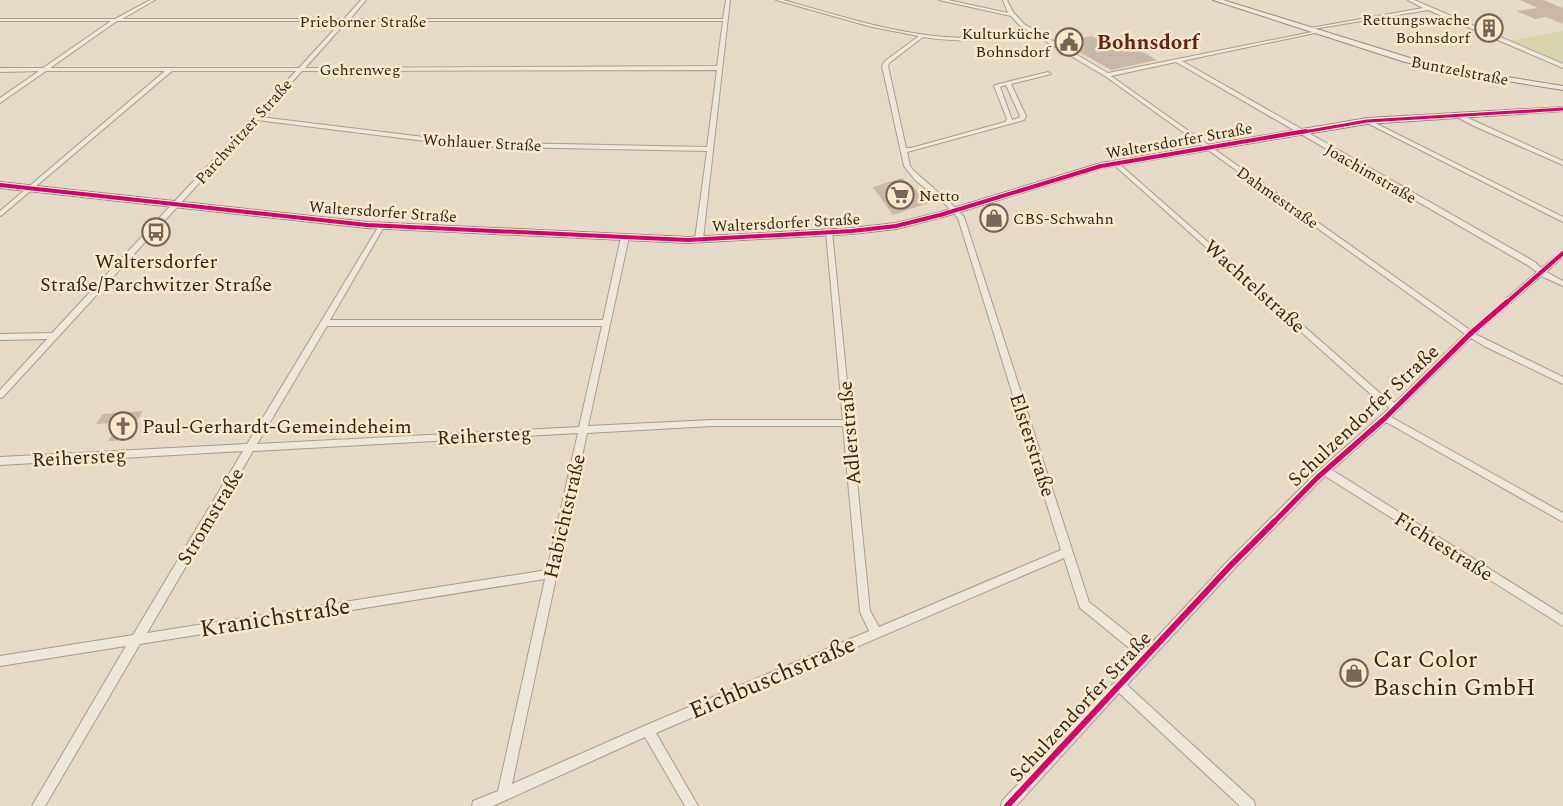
<svg xmlns="http://www.w3.org/2000/svg" width="1563" height="806" viewBox="0 0 1563 806" font-family="Spectral,serif">
<style>
.green{fill:#d7d4a9}
.building{fill:#c9b8a9}
.lines{fill:none;stroke-linecap:round;stroke-linejoin:round}
.street-casing{stroke:#aa9f92;stroke-width:2}
.secondary-casing{stroke:#998f82;stroke-width:2}
.street{fill:#ece6db;fill-rule:evenodd}
.secondary{fill:#ece6db;fill-rule:evenodd}
.cycleway-far3-casing{stroke:#f8e9cc;stroke-width:5}
.cycleway-far2-casing{stroke:#f8e9cc;stroke-width:6}
.cycleway-far1-casing{stroke:#f8e9cc;stroke-width:8}
.cycleway-casing{stroke:#f8e9cc;stroke-width:9}
.cycleway-far3{stroke:#d6006c;stroke-width:3}
.cycleway-far2{stroke:#d6006c;stroke-width:4}
.cycleway-far1{stroke:#d6006c;stroke-width:5}
.cycleway{stroke:#d6006c;stroke-width:6}
.labels{text-anchor:middle;stroke-width:5;stroke-linejoin:round;paint-order:stroke}
.far-poi-label{font-size:16px;fill:#38271b;stroke:#f8e9cc;text-anchor:end}
.far-street-label{font-size:16px;fill:#38271b;stroke:#f8e9cc}
.poi-label{font-size:20px;fill:#38271b;stroke:#f8e9cc}
.street-label{font-size:20px;fill:#38271b;stroke:#f8e9cc}
.far-district-label{font-size:21px;font-weight:bold;fill:#672317;stroke:#f8e9cc}
.near-street-label{font-size:24px;fill:#38271b;stroke:#f8e9cc}
.near-poi-label{font-size:24px;fill:#38271b;stroke:#f8e9cc;text-anchor:start}
</style>
<rect width="100%" height="100%" fill="#e5dac8"/>
<path class="green" d="M 1563,31 L 1563,64 L 1509,41 Z"/>
<path class="building" d="M 1520,0 L 1543,0 L 1563,8 L 1563,24 L 1546,17 L 1535,19 L 1516,11 L 1538,8 Z
M 1059,32 L 1073,40 L 1092,36 L 1107,44 L 1121,40 L 1157,60 L 1111,70 L 1069,46 L 1064,45 Z
M 902,178 L 932,202 L 893,215 L 873,187 Z
M 143,411 L 125,440 L 108,441 L 116,428 L 110,428 L 113,423 L 96,424 L 103,414 Z"/>
<g class="lines">
<g class="street-casing">
<path id="street" d="M 150,0 L 155,0 L 122,19 L 344,19 L 361,0 L 366,0 L 350,19 L 723,19 L 726,0 L 730,0 L 703,239 L 699,241 L 695,239 L 707,151 L 465,146 L 257,120 L 3,397 L 0,398 L 0,390 L 47,339 L 0,340 L 0,334 L 52,333 L 296,71 L 172,71 L 2,215 L 0,216 L 0,211 L 165,71 L 46,71 L 0,103 L 0,98 L 39,71 L 0,72 L 0,68 L 43,68 L 111,21 L 0,21 L 0,19 L 115,19 ZM 117,21 L 342,21 L 299,68 L 50,68 ZM 347,21 L 723,21 L 717,66 L 305,68 ZM 717,70 L 707,147 L 465,142 L 260,117 L 302,71 Z
M 776,0 L 783,0 C 844,17 906,38 970,38 C 991,39 1011,36 1031,32 L 1020,26 L 1011,16 L 939,0 L 948,0 L 1008,13 L 1003,0 L 1007,0 L 1013,12 L 1024,24 L 1108,73 L 1317,31 L 1317,33 L 1315,33 L 1182,61 L 1535,262 L 1541,268 L 1563,251 L 1563,257 L 1546,272 L 1563,281 L 1563,286 L 1541,276 L 1475,334 L 1563,377 L 1563,384 L 1484,346 L 1471,338 L 1391,417 L 1563,513 L 1563,522 L 1386,422 L 1332,470 L 1563,615 L 1563,626 L 1325,476 L 1235,568 L 1127,685 L 1254,801 L 1255,806 L 1240,806 L 1119,693 L 1016,806 L 1001,806 L 1002,801 L 1139,656 L 1080,608 L 1064,558 L 656,733 L 698,806 L 685,806 L 645,737 L 493,806 L 472,806 L 473,801 L 498,791 L 545,579 L 140,644 L 45,806 L 32,806 L 126,646 L 0,666 L 0,656 L 133,635 L 243,451 L 0,465 L 0,457 L 247,444 L 380,224 L 384,224 L 385,225 L 330,320 L 603,320 L 621,237 L 623,236 L 627,236 L 629,237 L 588,426 L 712,420 L 843,420 L 826,232 L 828,231 L 832,231 L 870,611 L 879,627 L 1061,550 L 958,218 L 946,205 L 915,180 L 904,166 L 882,66 L 885,61 L 919,36 L 872,27 ZM 1035,35 L 1105,76 L 1465,334 L 1395,403 L 1381,394 L 1117,162 L 1113,162 L 1113,164 L 1375,398 L 1390,408 L 1315,474 L 1227,562 L 1147,648 L 1089,602 L 964,217 L 957,209 L 914,171 L 910,166 L 907,152 L 1024,120 L 1026,116 L 1011,84 L 1051,74 L 1048,72 L 995,85 L 994,86 L 1007,119 L 1005,122 L 911,148 L 906,148 L 888,66 L 889,63 L 923,37 C 961,43 997,41 1035,35 ZM 1176,62 L 1529,266 L 1537,272 L 1470,330 L 1111,76 ZM 1006,85 L 1020,116 L 1019,118 L 1012,120 L 1000,87 ZM 327,326 L 602,326 L 579,427 L 257,444 ZM 712,426 L 843,426 L 860,612 L 869,631 L 644,726 L 512,784 L 587,433 ZM 578,433 L 547,570 L 147,633 L 253,451 Z
M 1408,0 L 1414,0 L 1563,64 L 1563,68 L 1428,10 L 1307,30 L 1305,29 L 1423,8 Z
M 1457,113 L 1563,161 L 1563,165 L 1474,126 L 1455,116 L 1454,115 Z
M 1365,120 L 1369,120 L 1563,217 L 1563,222 L 1365,122 Z"/>
</g>
<g class="secondary-casing">
<path id="secondary" d="M 1213,0 L 1223,0 L 1410,58 L 1470,71 L 1563,86 L 1563,90 L 1470,75 L 1405,62 Z
M 1563,107 L 1563,111 L 1367,124 L 1102,168 L 943,217 L 896,229 L 852,234 L 688,243 L 367,228 L 0,188 L 0,182 L 367,222 L 688,237 L 852,228 L 896,223 L 937,213 L 1101,163 L 1367,118 Z"/>
</g>
<use href="#street" class="street"/>
<use href="#secondary" class="secondary"/>
<g class="cycleway-far3-casing">
<path id="cycleway-far3" d="M 1298,133 L 1367,121 L 1563,109"/>
</g>
<g class="cycleway-far2-casing">
<path id="cycleway-far2" d="M 0,185 L 367,225 L 688,240 L 852,231 L 896,226 L 940,215 L 1101,166 L 1306,131
M 1506,303 L 1563,253"/>
</g>
<g class="cycleway-far1-casing">
<path id="cycleway-far1" d="M 1273,523 L 1318,477 L 1385,418 L 1470,334 L 1507,302"/>
</g>
<g class="cycleway-casing">
<path id="cycleway" d="M 1007,806 L 1231,565 L 1274,522"/>
</g>
<use href="#cycleway-far3" class="cycleway-far3"/>
<use href="#cycleway-far2" class="cycleway-far2"/>
<use href="#cycleway-far1" class="cycleway-far1"/>
<use href="#cycleway" class="cycleway"/>
</g>
<defs>
<g id="building-ring" transform="scale(1.4375)"><circle r="9.5" fill="#f8e9cc" stroke="#756658" stroke-width="1.5"/><path d="M-4-6H4V6H1V3H-1V6H-4ZM-2.5-4.3h1.7v1.8h-1.7ZM.8-4.3h1.7v1.8H.8ZM-2.5-1h1.7V.8h-1.7ZM.8-1h1.7V.8H.8Z" fill="#756658"/></g>
<g id="civic-ring" transform="scale(1.4375)"><circle r="9.5" fill="#f8e9cc" stroke="#756658" stroke-width="1.5"/><path d="M-.6-6.5H3V-4.5H.6V-3L4-1V1h2V6H-6V1h2V-1L-.6-3ZM-1.2 2.5V6h2.4V2.5Z" fill="#756658"/></g>
<g id="supermarket-ring" transform="scale(1.4375)"><circle r="9.5" fill="#f8e9cc" stroke="#756658" stroke-width="1.5"/><path d="M-6-5.5h2.5l.6 2H6L4.5 2H-2.5L-4.4-4H-6ZM-1.5 3.2a1.3 1.3 0 1 0 .1 0ZM3 3.2a1.3 1.3 0 1 0 .1 0Z" fill="#756658"/></g>
<g id="shop-ring" transform="scale(1.4375)"><circle r="9.5" fill="#f8e9cc" stroke="#756658" stroke-width="1.5"/><path d="M-5-2.5h2.3a2.7 3.5 0 0 1 5.4 0H5L5.5 6h-11ZM-1.5-2.5h3a1.5 2.3 0 0 0-3 0Z" fill="#756658"/></g>
<g id="bus-ring" transform="scale(1.4375)"><circle r="9.5" fill="#f8e9cc" stroke="#756658" stroke-width="1.5"/><path d="M-5-6H5V4H4V6H2V4H-2V6H-4V4H-5ZM-3.5-4V0h7V-4ZM-3.5 1.2v1.5H-2V1.2ZM2 1.2v1.5H3.5V1.2Z" fill="#756658"/></g>
<g id="church-ring" transform="scale(1.4375)"><circle r="9.5" fill="#f8e9cc" stroke="#756658" stroke-width="1.5"/><path d="M-1.2-6h2.4v3.5h3.3v2.4h-3.3V6h-2.4V-.1h-3.3v-2.4h3.3Z" fill="#756658"/></g>
</defs>
<g fill-rule="evenodd">
<use href="#building-ring" x="1489" y="28"/>
<use href="#civic-ring" x="1069" y="42"/>
<use href="#supermarket-ring" x="900" y="195"/>
<use href="#shop-ring" x="994" y="218"/>
<use href="#bus-ring" x="156" y="232"/>
<use href="#church-ring" x="123" y="426"/>
<use href="#shop-ring" x="1354" y="673"/>
</g>
<g class="labels">
<g class="far-poi-label">
<text x="1470" y="25">Rettungswache<tspan x="1470" dy="18">Bohnsdorf</tspan></text>
<text x="1050" y="39">Kulturküche<tspan x="1050" dy="18">Bohnsdorf</tspan></text>
<text x="919" y="201" text-anchor="start">Netto</text>
<text x="1013" y="224" text-anchor="start">CBS-Schwahn</text>
</g>
<g class="far-street-label">
<text x="363" y="27">Prieborner Straße</text>
<text x="360" y="75">Gehrenweg</text>
<text transform="translate(1460 70) rotate(11)" y="6">Buntzelstraße</text>
<text transform="translate(243 131) rotate(-48)" y="6">Parchwitzer Straße</text>
<text transform="translate(1179 140) rotate(-10)" y="6">Waltersdorfer Straße</text>
<text transform="translate(482 142) rotate(3)" y="6">Wohlauer Straße</text>
<text transform="translate(1371 173) rotate(30)" y="6">Joachimstraße</text>
<text transform="translate(1278 197) rotate(35)" y="6">Dahmestraße</text>
<text transform="translate(383 211) rotate(4)" y="6">Waltersdorfer Straße</text>
<text transform="translate(786 222) rotate(-3)" y="6">Waltersdorfer Straße</text>
</g>
<g class="poi-label">
<text x="156" y="268">Waltersdorfer<tspan x="156" dy="23">Straße/Parchwitzer Straße</tspan></text>
<text x="142" y="433" text-anchor="start">Paul-Gerhardt-Gemeindeheim</text>
</g>
<g class="street-label">
<text transform="translate(1255 286) rotate(42)" y="7">Wachtelstraße</text>
<text transform="translate(1363 415) rotate(-43)" y="7">Schulzendorfer Straße</text>
<text transform="translate(849 433) rotate(-95)" y="7">Adlerstraße</text>
<text transform="translate(484 435) rotate(-3)" y="7">Reihersteg</text>
<text transform="translate(1033 445) rotate(72)" y="7">Elsterstraße</text>
<text transform="translate(79 457) rotate(-3)" y="7">Reihersteg</text>
<text transform="translate(210 516) rotate(-59)" y="7">Stromstraße</text>
<text transform="translate(564 516) rotate(-77)" y="7">Habichtstraße</text>
<text transform="translate(1444 546) rotate(32)" y="7">Fichtestraße</text>
<text transform="translate(1080 706) rotate(-47)" y="7">Schulzendorfer Straße</text>
</g>
<g class="far-district-label">
<text x="1148" y="49">Bohnsdorf</text>
</g>
<g class="near-street-label">
<text transform="translate(275 617) rotate(-9)" y="8">Kranichstraße</text>
<text transform="translate(772 677) rotate(-23)" y="8">Eichbuschstraße</text>
</g>
<g class="near-poi-label">
<text x="1373" y="667">Car Color<tspan x="1373" dy="28">Baschin GmbH</tspan></text>
</g>
</g>
</svg>
